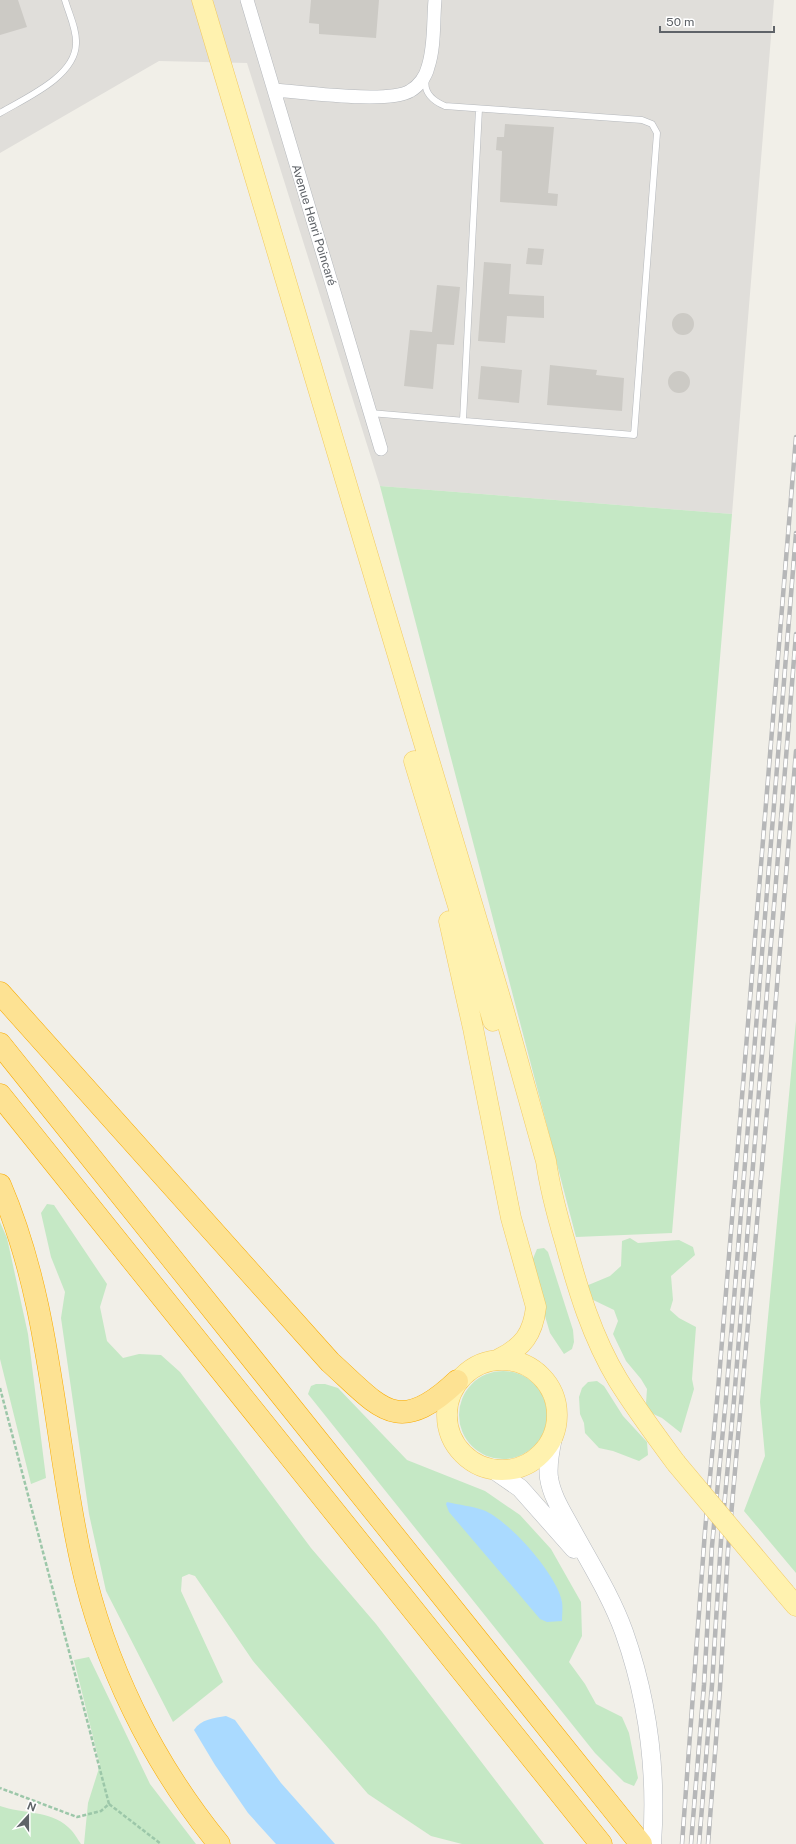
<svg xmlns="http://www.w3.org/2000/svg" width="796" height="1844" viewBox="0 0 796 1844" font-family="'Public Sans',sans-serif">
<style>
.industrial{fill:#e0deda}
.green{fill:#c5e8c5;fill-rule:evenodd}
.water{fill:#aadaff}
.building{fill:#cccac5}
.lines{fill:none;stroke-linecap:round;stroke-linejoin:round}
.lane-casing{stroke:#b5b8bc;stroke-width:7}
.street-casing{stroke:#b5b8bc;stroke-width:14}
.secondary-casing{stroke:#b6babf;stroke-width:19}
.primary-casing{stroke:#f2c960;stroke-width:21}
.highway-casing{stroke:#f9ab00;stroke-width:23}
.path{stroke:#9cc7a9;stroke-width:2.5;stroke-dasharray:4 2;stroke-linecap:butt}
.lane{stroke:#fff;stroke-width:6}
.street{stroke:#fff;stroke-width:13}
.secondary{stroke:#fff;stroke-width:18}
.primary{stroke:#fff2af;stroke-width:20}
.highway{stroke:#fde293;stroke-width:22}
.rail-casing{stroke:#b6b7b8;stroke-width:4.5}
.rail{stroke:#fff;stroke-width:3;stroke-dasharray:9;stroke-linecap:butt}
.primary-bridge-casing{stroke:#f2c960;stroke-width:21;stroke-linecap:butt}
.primary-bridge{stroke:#fff2af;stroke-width:20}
.labels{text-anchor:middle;stroke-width:3.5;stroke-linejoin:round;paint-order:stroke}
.street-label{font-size:12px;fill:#5f6368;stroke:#fff}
</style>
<rect width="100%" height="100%" fill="#f1efe8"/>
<path class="industrial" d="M 0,0 L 774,0 L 732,514 L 380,486 L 247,63 L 159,61 L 0,153 Z"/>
<path class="green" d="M 380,486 L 732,514 L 672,1233 L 576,1237 Z
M 796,1021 L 796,1573 L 744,1511 L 765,1456 L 760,1402 Z
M 47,1204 L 54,1205 L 107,1284 L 100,1307 L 107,1341 L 123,1358 L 139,1354 L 161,1355 L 180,1372 L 311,1548 L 376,1624 L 544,1844 L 462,1844 L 431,1836 L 368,1794 L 253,1661 L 195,1576 L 189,1574 L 182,1577 L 181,1591 L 223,1682 L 173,1722 L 106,1591 L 89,1514 L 61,1318 L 65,1292 L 51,1257 L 41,1213 Z
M 0,1222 L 7,1238 L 28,1334 L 46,1478 L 31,1484 L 0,1359 Z
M 630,1238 L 638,1243 L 679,1240 L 693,1247 L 695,1255 L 671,1276 L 673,1300 L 670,1310 L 679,1318 L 696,1327 L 692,1379 L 694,1389 L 681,1433 L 662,1418 L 649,1412 L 646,1403 L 647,1389 L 641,1379 L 626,1361 L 613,1334 L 618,1321 L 614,1310 L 587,1297 L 586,1286 L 610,1276 L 621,1266 L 622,1241 Z
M 544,1248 L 548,1252 L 573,1330 L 574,1342 L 572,1349 L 564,1354 L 550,1333 L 534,1279 L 532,1261 L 537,1249 Z
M459 1415a44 44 0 1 1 88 0a44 44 0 1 1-88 0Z
M 597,1381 L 604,1386 L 623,1416 L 647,1442 L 648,1455 L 639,1461 L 613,1451 L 599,1448 L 585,1433 L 584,1423 L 580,1414 L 579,1397 L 582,1388 L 588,1382 Z
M 316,1384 L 325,1384 L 338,1388 L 407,1460 L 485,1491 L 520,1515 L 551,1549 L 581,1602 L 582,1636 L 569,1662 L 585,1684 L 596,1704 L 622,1717 L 629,1733 L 638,1778 L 634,1786 L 624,1782 L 595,1753 L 308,1394 L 311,1386 ZM 498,1519 C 527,1544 546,1567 562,1602 Z
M 89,1657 L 150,1784 L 196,1844 L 84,1844 L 88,1803 L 100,1765 L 74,1660 Z
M 0,1806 C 22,1814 50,1810 68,1827 C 73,1831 77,1838 81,1844 L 0,1844 Z"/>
<path class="water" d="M 447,1502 C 459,1505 472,1506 483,1510 C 508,1519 558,1576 562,1602 C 563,1608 562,1615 562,1621 L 547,1622 L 540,1619 L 449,1512 L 446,1504 Z
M 226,1716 L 235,1720 L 281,1783 L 335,1844 L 276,1844 L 248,1813 L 215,1765 L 194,1730 C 201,1719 214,1718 226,1716 Z"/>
<path class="building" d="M 0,0 L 18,0 L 27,27 L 0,35 Z
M 311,0 L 379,0 L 376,38 L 319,34 L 319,24 L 309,23 Z
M 505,124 L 554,127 L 548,193 L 558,194 L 557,206 L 500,202 L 502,151 L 496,150 L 497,137 L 504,137 Z
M 528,248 L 544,249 L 542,265 L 526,264 Z
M 484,262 L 511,264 L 509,294 L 544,296 L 544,318 L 507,316 L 505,343 L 478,341 Z
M 437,285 L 460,287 L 454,345 L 437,344 L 433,389 L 404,386 L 410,330 L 432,332 Z
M672 324a11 11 0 1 1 22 0a11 11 0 1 1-22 0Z
M 550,365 L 597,370 L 596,375 L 624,378 L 622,411 L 547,405 Z
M 481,366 L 522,370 L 519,403 L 478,399 Z
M668 382a11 11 0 1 1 22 0a11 11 0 1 1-22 0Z"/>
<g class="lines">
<g class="lane-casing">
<path id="lane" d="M 0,113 C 25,98 75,77 76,44 C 77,30 69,14 65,0
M 370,413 L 634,435 L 657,133 L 652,124 L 642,120 L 445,106 C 433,101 423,92 426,79
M 463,420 L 479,109"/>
</g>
<g class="street-casing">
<path id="street" d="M 247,0 L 381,449
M 274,90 C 303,92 388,104 410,91 C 419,86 426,76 428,67 C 435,46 433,21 435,0"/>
</g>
<g class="secondary-casing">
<path id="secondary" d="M 554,1433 C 551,1447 547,1463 549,1478 C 552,1497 563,1513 572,1530 C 590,1563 611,1596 624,1632 C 648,1700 657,1773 652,1844
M 494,1470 L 520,1488 L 574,1549"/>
</g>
<g class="primary-casing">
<path id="primary" d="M 202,0 L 502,1004 L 546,1161 C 550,1189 557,1215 565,1242 C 578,1290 592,1337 618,1380 C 636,1409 656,1436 676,1463
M 414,761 L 493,1021
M 449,921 L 473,1028 L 511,1218 L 536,1307 C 533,1334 523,1347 499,1359
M447 1415a55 55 0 1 1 110 0a55 55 0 1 1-110 0Z
M 785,1593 L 796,1606"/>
</g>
<g class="highway-casing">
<path id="highway" d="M 0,993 L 330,1362 C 380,1407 397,1438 457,1381
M 0,1044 L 641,1844
M 0,1095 L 601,1844
M 0,1185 C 52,1306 53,1434 81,1560 C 104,1664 152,1762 219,1844"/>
</g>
<path class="path" d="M 0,1388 L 109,1804 L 101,1811 L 77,1817 L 0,1788
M 109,1804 L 161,1844"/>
<use href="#lane" class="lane"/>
<use href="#street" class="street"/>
<use href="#secondary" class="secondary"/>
<use href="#primary" class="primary"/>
<use href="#highway" class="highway"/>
<g class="rail-casing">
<path id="rail" d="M 682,1844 L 705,1531 L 718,1390 L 796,437
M 691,1844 L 704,1685 L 712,1546 L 726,1398 L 796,533
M 699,1844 L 712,1685 L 721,1540 L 734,1400 L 796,634
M 708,1844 L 720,1688 L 728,1550 L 767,1109 L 796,751"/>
</g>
<use href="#rail" class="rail"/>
<g class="primary-bridge-casing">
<path id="primary-bridge" d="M 676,1463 L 785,1593"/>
</g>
<use href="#primary-bridge" class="primary-bridge"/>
</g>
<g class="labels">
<g class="street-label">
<text transform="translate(314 225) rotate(73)" y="4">Avenue Henri Poincaré</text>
</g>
</g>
<g transform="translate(28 1816) rotate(21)" stroke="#ffffff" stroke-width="3" paint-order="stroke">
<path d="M0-3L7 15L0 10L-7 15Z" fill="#5f6368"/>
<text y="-6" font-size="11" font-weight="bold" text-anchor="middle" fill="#5f6368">N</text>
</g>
<path d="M660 26v6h114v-6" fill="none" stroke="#5f6368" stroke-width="2"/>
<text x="666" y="26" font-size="12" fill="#5f6368" stroke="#ffffff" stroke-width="3" paint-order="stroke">50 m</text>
</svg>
